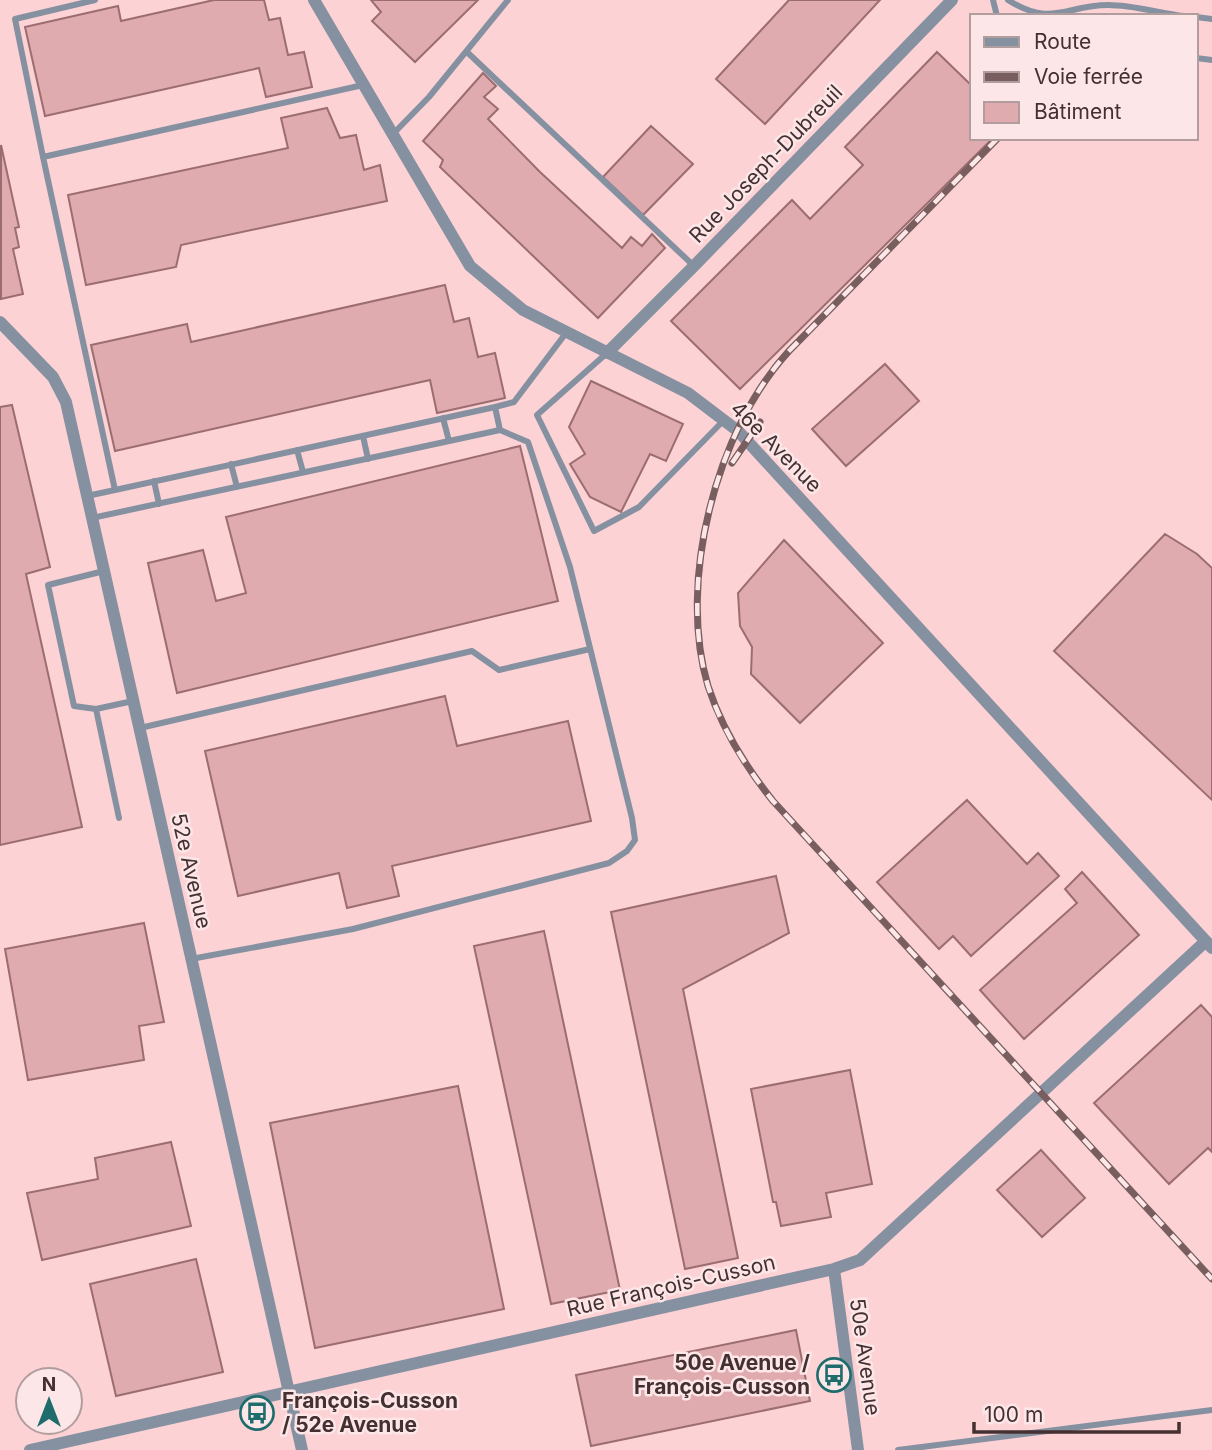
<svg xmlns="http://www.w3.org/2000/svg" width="1212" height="1450" viewBox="0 0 1212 1450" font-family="Inter,sans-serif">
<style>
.building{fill:#dfabae;stroke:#9c6d70;stroke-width:2}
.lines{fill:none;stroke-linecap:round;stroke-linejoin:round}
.lane{stroke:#8591a1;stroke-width:6}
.street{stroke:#8591a1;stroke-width:12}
.rail-casing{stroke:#785e5f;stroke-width:7}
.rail{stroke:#fce6e7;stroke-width:4.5;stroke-dasharray:13;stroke-linecap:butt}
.labels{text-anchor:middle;stroke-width:5;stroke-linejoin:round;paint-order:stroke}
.street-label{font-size:21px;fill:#443031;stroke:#fce6e7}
.poi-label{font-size:21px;font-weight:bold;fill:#443031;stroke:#fce6e7;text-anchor:end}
</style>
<rect width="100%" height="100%" fill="#fdd2d4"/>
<path class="building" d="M 214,0 L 264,0 L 269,20 L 280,18 L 288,55 L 304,52 L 312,87 L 266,97 L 259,68 L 45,116 L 25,27 L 118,6 L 121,21 Z
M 371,0 L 478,0 L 415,62 L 372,21 L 381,12 Z
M 789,0 L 880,0 L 765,124 L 716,79 Z
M 937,52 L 972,86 L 972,138 L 993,138 L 740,389 L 671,321 L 792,200 L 810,219 L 863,165 L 845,147 Z
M 483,73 L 496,86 L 484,97 L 498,109 L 488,119 L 540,172 L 622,248 L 631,237 L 642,246 L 652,234 L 665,248 L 598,318 L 440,167 L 443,160 L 423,141 Z
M 327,108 L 340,138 L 356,135 L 364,170 L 380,165 L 387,201 L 181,245 L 176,267 L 86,285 L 68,195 L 288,148 L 281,118 Z
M 651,126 L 693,164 L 643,215 L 603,177 Z
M 1,145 L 19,227 L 15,228 L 19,247 L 13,249 L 23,294 L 1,299 Z
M 445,285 L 454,322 L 469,318 L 478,357 L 495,353 L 505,398 L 437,413 L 430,380 L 115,451 L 91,345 L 187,324 L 191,342 Z
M 885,364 L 919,401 L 846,466 L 812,429 Z
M 591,381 L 683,424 L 666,461 L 650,454 L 621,512 L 590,497 L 570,464 L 585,454 L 569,427 Z
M 12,405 L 50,567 L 26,574 L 82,827 L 0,845 L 0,407 Z
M 520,446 L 558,601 L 177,693 L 148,563 L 203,550 L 216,601 L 246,593 L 226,517 Z
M 1165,534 L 1197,554 L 1212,568 L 1212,800 L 1054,651 Z
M 784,540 L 883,643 L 800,723 L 751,674 L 752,647 L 740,626 L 738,593 Z
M 445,696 L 457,746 L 568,721 L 591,821 L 392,866 L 399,896 L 347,908 L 339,873 L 238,896 L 205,751 Z
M 967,800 L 1027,864 L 1038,853 L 1059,876 L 971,956 L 953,936 L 939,949 L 877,882 Z
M 1082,872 L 1139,935 L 1024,1039 L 980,990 L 1077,903 L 1065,889 Z
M 776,876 L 789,933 L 683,989 L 738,1258 L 685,1269 L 611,912 Z
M 144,923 L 164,1022 L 139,1026 L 144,1060 L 28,1080 L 5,949 Z
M 544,931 L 620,1290 L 551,1304 L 474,946 Z
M 1201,1005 L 1212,1017 L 1212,1152 L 1208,1148 L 1169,1184 L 1094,1103 Z
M 850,1070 L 872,1184 L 826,1193 L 831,1217 L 781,1226 L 776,1202 L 773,1202 L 751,1089 Z
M 458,1086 L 504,1309 L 315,1348 L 270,1123 Z
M 171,1142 L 191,1226 L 42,1260 L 27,1193 L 98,1179 L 95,1158 Z
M 1041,1150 L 1085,1198 L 1042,1237 L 997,1190 Z
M 196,1259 L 223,1372 L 116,1396 L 90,1284 Z
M 796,1330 L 810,1401 L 591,1446 L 576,1375 Z"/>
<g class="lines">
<path class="lane" d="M 993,0 L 997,16
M 1008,0 C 1052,28 1066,5 1108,5 C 1133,5 1159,13 1184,16
M 1196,17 L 1212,19
M 467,52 L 694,266
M 1196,58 L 1212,60
M 393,134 L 429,97 L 508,0
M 43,157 L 15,19 L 95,0
M 607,353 L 537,415 L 594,531 L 639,507 L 724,420
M 495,407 L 514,402 L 566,333
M 443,418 L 449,441
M 363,436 L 368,459
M 297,450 L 303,472
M 231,464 L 237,487
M 154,481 L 159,504
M 87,496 L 115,490 L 43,157 L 363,85
M 92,518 L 500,430 L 495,407 L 115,490
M 104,571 L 48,585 L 74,706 L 96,709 L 133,701
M 96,709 L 119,818
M 140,728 L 472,651 L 499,670 L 590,649
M 191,959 L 353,929 L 609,863 L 627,851 L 635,840 L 632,818 L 570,567 L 528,442 L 500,430
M 898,1450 L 1212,1410"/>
<path class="street" d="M 314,0 L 470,266 L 523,310 L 688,393 L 738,431 L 1212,948
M 0,322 L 53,377 L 66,402 L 302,1450
M 607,353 L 694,266 L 952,0
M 834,1269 L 858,1450
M 30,1450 L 834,1269 L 860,1260 L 1206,941"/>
<g class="rail-casing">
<path id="rail" d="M 998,138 L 789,351 C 716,430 677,582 708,686 C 722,729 745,766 773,801 L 1212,1279
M 732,463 L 760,422"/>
</g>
<use href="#rail" class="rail"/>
</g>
<defs>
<g id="bus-ring" transform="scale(1.75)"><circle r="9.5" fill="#fce6e7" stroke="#1f6c6c" stroke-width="1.5"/><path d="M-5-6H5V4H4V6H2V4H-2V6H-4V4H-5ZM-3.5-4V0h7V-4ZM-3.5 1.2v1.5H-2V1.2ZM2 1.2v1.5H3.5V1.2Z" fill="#1f6c6c"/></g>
</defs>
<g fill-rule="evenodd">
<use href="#bus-ring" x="834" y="1375"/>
<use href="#bus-ring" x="257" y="1413"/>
</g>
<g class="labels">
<g class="street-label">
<text transform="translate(766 164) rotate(-46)" y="7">Rue Joseph-Dubreuil</text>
<text transform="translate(776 447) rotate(45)" y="7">46e Avenue</text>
<text transform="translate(191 871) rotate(77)" y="7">52e Avenue</text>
<text transform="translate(671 1286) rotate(-13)" y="7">Rue François-Cusson</text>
<text transform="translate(865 1357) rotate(82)" y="7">50e Avenue</text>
</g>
<g class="poi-label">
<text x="810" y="1370">50e Avenue /<tspan x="810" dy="24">François-Cusson</tspan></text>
<text x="282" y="1408" text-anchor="start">François-Cusson<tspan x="282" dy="24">/ 52e Avenue</tspan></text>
</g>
</g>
<rect x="970" y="14" width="228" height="126" fill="#fce6e7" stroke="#b29d9e" stroke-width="2"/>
<rect x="984" y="37" width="35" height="10" fill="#8591a1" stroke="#b29d9e" stroke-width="2"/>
<text x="1034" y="49" font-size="21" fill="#443031">Route</text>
<rect x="984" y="72" width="35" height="10" fill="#785e5f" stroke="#b29d9e" stroke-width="2"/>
<text x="1034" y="84" font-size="21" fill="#443031">Voie ferrée</text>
<rect x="984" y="102" width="35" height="21" fill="#dfabae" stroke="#b29d9e" stroke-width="2"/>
<text x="1034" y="119" font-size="21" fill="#443031">Bâtiment</text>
<g transform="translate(49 1401)"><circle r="33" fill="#fce6e7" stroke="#b29d9e" stroke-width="2"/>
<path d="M0-5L12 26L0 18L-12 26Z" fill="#1f6c6c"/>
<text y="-10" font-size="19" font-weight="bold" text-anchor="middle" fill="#443031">N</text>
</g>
<path d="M974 1422v10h205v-10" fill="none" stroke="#443031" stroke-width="3.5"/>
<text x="984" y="1422" font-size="21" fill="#443031" stroke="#fce6e7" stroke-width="5" paint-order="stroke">100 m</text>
</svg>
